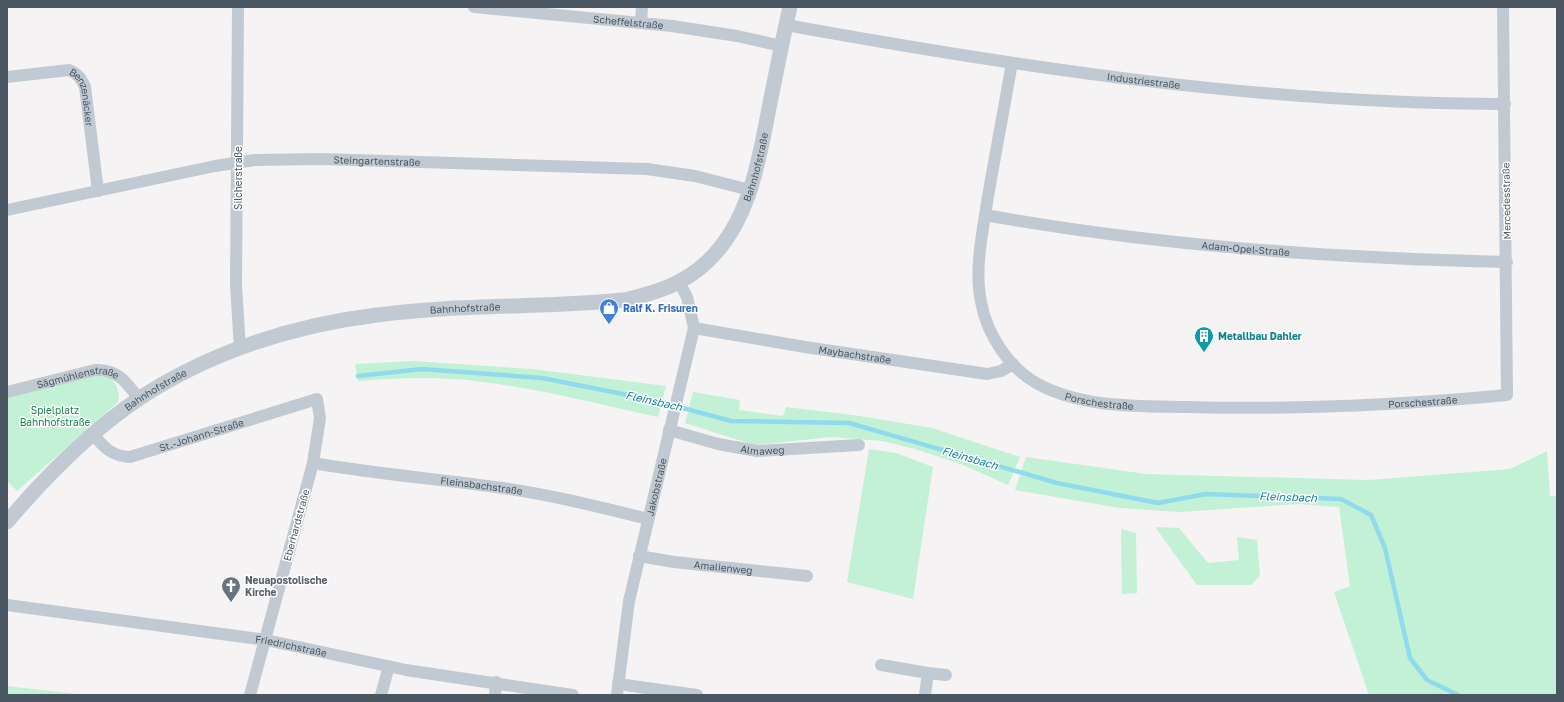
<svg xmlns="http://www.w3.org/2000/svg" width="1564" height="702" viewBox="0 0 1564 702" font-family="'Golos Text',sans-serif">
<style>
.green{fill:#c3f1d5}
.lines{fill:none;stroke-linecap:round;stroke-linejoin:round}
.stream{stroke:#90daee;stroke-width:4.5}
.minor{stroke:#c1cad2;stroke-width:12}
.tertiary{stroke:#c1cad2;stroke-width:15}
.labels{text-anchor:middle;stroke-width:3;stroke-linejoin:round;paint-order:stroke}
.street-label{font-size:10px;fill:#4a5661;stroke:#fff}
.shop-label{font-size:10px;font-weight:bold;fill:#366cbe;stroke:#fff;text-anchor:start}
.culture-label{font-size:10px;font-weight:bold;fill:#0d838f;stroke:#fff;text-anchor:start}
.park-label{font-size:10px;fill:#17864f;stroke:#fff}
.worship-label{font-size:10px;font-weight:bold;fill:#5b616d;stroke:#fff;text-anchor:start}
.water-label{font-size:11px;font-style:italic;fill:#0c7c9b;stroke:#fff}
</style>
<rect width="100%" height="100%" fill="#f5f3f3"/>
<path class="green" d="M 413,361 L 532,369 L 666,386 L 658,417 C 600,405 542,389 482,382 C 442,376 398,378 358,381 L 355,364 Z
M 101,373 C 114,376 121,390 118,402 L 17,491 L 7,481 L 7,397 Z
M 693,392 L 740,400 L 739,410 L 783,416 L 786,407 L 860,416 L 932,428 L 1020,457 L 1008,485 L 963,465 L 915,449 L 882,441 L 832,437 L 754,445 L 685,423 Z
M 869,449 L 896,453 L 933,467 L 913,599 L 847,582 Z
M 1547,451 L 1550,496 L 1557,496 L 1557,695 L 1369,695 L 1334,592 L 1350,586 L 1339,507 L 1298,504 L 1180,512 L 1120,508 L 1015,490 L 1026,457 L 1146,474 L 1369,480 L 1510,469 Z
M 1155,527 L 1179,528 L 1208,563 L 1239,560 L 1237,537 L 1257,540 L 1260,575 L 1251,585 L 1197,585 Z
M 1121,529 L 1136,533 L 1137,593 L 1122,594 Z
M 7,686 L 86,695 L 7,695 Z"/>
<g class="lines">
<path class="stream" d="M 358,376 L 422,369 L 542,378 L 653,400 L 731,421 L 849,423 L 1057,483 L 1158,503 L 1206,494 L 1341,499 L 1371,515 L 1385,548 L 1410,658 L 1427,680 L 1458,695"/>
<g class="minor">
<path d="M 238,7 L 236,285 L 240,349"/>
<path id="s1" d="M 474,7 L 672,26 L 737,36 L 782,46"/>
<path d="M 641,22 L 642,7"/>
<path id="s2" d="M 786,25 C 1023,68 1263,104 1505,104"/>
<path id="s3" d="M 1012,63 C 1004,107 996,152 988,196 C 983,231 974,268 981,302 C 987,335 1009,368 1038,384 C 1082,408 1139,406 1187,407 C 1295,410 1401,405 1507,395 L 1503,7"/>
<path id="s4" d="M 7,77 L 69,70 C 78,74 81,78 85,87 L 98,191"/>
<path id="s5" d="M 7,210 L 215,166 L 255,160 L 321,159 L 647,169 L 695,176 L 750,190"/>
<path id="s6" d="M 985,215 C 1158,246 1332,258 1507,262"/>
<path id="s7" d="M 694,328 L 805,347 L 987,374 L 1001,371 L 1013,364"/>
<path id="s8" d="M 7,392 L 95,370 C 118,369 126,382 139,399"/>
<path id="s9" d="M 669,430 L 718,444 L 757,451 L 859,445"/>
<path id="s10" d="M 93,434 C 104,448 112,456 130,457 L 317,399 L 320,418 L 313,463 L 250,695"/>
<path id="s11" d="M 313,463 C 376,474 439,479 503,488 C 552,495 600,507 648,519"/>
<path id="s12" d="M 639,556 L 674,562 L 807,576"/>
<path id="s13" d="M 7,605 L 266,640 L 406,670 L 573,695"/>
<path d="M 881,665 L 928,673 L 925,695"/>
<path d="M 928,673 L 946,675"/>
<path d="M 618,684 L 697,695"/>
<path d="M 381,695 L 389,666"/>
<path d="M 495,695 L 496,682"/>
<path id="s14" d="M 617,695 L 629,601 L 694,328 L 687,297 L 679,282"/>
</g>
<path class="tertiary" id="s15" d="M 7,522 C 46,476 89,432 140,398 C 210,352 294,325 377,315 C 459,304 542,308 624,300 C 656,293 684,284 708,261 C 749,222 759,161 769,108 C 776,74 782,41 790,7"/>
</g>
<defs>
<g id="shop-pin" transform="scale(1)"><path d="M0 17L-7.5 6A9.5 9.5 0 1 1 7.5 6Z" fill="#3f7fe0" stroke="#fff"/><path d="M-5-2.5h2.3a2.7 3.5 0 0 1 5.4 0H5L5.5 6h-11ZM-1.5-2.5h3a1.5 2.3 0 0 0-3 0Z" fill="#fff"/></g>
<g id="building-pin" transform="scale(1)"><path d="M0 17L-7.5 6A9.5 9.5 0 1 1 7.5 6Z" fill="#0f9aa8" stroke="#fff"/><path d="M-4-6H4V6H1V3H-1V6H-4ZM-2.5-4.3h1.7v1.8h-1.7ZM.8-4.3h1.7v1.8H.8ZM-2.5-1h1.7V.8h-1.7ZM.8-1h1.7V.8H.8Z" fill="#fff"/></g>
<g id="church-pin" transform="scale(1)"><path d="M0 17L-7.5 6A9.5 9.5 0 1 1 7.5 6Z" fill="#6b7280" stroke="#fff"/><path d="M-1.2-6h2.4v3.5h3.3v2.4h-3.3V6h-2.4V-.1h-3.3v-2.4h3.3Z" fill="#fff"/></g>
</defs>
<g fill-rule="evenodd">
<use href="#shop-pin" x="609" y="308"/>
<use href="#building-pin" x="1204" y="336"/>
<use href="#church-pin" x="231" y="586"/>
</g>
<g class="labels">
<g class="street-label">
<text dy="4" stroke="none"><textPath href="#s1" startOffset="155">Scheffelstraße</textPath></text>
<text dy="4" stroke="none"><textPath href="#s2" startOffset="362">Industriestraße</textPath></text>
<text dy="4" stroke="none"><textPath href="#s4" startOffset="95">Benzenäcker</textPath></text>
<text dy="4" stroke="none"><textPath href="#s5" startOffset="375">Steingartenstraße</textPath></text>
<text dy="4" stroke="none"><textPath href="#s15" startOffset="884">Bahnhofstraße</textPath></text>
<text transform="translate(238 178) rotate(-90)" y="4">Silcherstraße</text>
<text transform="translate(1506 201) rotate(-91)" y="4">Mercedesstraße</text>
<text dy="4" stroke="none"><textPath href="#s6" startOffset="263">Adam-Opel-Straße</textPath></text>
<text dy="4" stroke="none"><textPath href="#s15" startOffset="524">Bahnhofstraße</textPath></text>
<text dy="4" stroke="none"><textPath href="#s7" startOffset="163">Maybachstraße</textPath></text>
<text dy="4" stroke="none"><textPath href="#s8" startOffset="73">Sägmühlenstraße</textPath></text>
<text dy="4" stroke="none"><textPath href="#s15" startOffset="200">Bahnhofstraße</textPath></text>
<text dy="4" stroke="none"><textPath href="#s3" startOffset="409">Porschestraße</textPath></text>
<text dy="4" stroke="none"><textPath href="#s3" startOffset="733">Porschestraße</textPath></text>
<text dy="4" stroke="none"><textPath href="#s10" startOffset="120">St.-Johann-Straße</textPath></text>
<text dy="4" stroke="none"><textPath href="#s9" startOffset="96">Almaweg</textPath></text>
<text dy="4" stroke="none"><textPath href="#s11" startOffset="170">Fleinsbachstraße</textPath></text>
<text dy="4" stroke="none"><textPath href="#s14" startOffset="212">Jakobstraße</textPath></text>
<text transform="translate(296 525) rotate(-75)" y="4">Eberhardstraße</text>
<text dy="4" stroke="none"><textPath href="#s12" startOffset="85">Amalienweg</textPath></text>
<text dy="4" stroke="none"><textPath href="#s13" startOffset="287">Friedrichstraße</textPath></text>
</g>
<g class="shop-label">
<text x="623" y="312">Ralf K. Frisuren</text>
</g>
<g class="culture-label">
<text x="1218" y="340">Metallbau Dahler</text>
</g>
<g class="park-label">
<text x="55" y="414">Spielplatz<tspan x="55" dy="12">Bahnhofstraße</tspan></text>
</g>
<g class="worship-label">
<text x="245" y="584">Neuapostolische<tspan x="245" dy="12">Kirche</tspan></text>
</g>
<g class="water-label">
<text transform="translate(654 401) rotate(13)" y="4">Fleinsbach</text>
<text transform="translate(970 458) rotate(16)" y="4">Fleinsbach</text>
<text transform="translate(1288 497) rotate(2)" y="4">Fleinsbach</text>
</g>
</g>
<rect width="1564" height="702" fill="none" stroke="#4a5661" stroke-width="16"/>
</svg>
